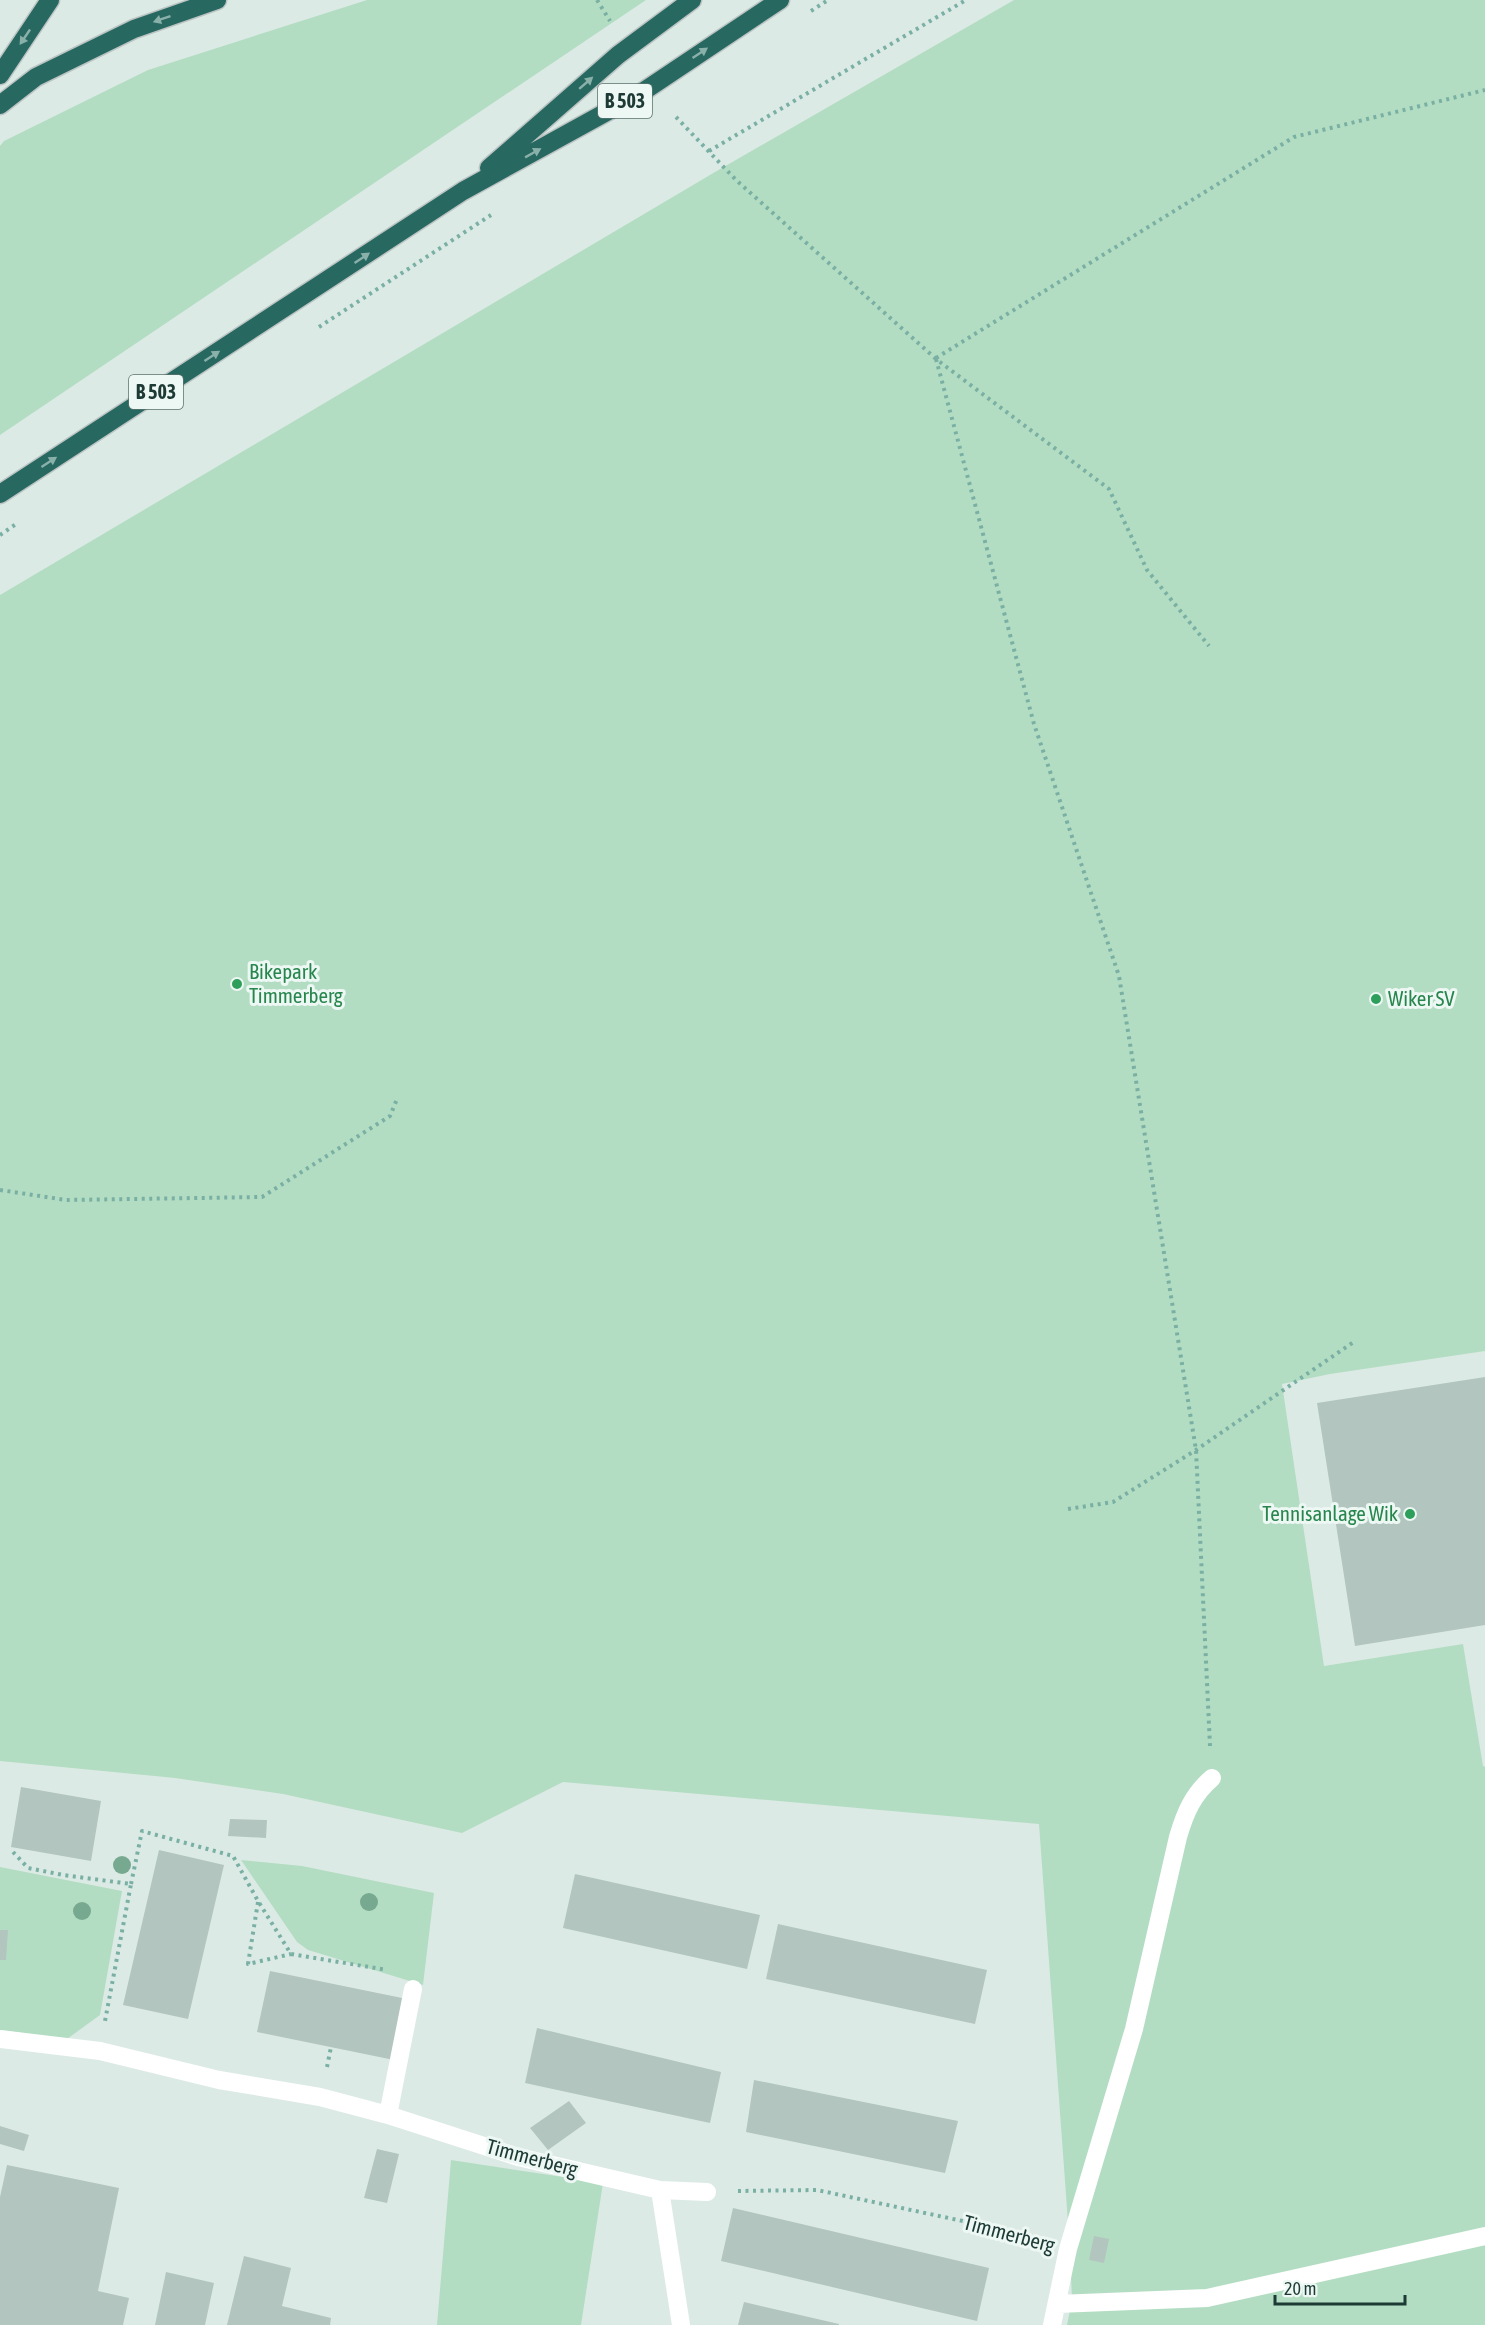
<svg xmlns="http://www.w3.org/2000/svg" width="1485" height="2325" viewBox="0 0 1485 2325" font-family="'Asap Condensed',sans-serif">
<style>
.green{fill:#b3ddc2}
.building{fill:#b2c5be}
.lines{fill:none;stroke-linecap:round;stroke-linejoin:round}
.highway-casing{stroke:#bbc4c2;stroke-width:21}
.path{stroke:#7ab0a4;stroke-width:4;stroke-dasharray:3 4.5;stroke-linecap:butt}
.minor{stroke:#fff;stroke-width:18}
.highway{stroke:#276861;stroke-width:18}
.tree{fill:#77a990}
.oneway{fill:#8ab0aa}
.leisure-dot{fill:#2e9e5b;stroke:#edf7f3;stroke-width:2}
.labels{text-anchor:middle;stroke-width:6;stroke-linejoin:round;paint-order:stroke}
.shield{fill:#edf7f3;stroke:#5b736e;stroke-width:1.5}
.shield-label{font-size:20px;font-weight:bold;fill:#1d3a35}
.leisure-label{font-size:21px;fill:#27864d;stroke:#edf7f3;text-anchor:start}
.street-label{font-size:21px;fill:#1d3a35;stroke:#edf7f3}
</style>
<rect width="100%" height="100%" fill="#dceae5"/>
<path class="green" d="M 367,0 L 646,0 L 0,435 L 0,146 L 4,141 L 148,70 Z
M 1014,0 L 1485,0 L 1485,1351 L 1330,1374 L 1282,1384 L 1324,1666 L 1463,1644 L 1483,1766 L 1485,1767 L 1485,2325 L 1067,2325 L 1072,2300 L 1070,2250 L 1039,1824 L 563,1782 L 462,1833 L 283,1794 L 175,1778 L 0,1761 L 0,595 L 715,172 Z
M 241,1860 L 302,1866 L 434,1893 L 423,1985 L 308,1950 L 297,1942 Z
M 0,1867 L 122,1891 L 100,2015 L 67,2039 L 0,2030 Z
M 451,2160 L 603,2183 L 581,2325 L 437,2325 Z"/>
<path class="building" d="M 1485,1377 L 1485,1625 L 1355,1646 L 1317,1403 Z
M 21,1787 L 101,1801 L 91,1861 L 11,1847 Z
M 230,1819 L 267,1820 L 266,1838 L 228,1836 Z
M 159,1850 L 224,1865 L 188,2019 L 123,2005 Z
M 575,1874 L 760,1915 L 747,1969 L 563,1928 Z
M 778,1924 L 987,1970 L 975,2024 L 766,1979 Z
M 0,1930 L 8,1930 L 6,1960 L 0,1960 Z
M 270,1971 L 407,1999 L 394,2060 L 257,2032 Z
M 537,2028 L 721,2072 L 710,2123 L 525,2083 Z
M 754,2080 L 958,2121 L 945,2173 L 746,2132 Z
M 569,2101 L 586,2123 L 548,2150 L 530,2128 Z
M 0,2126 L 29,2135 L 24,2151 L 0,2144 Z
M 377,2149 L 399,2154 L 387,2203 L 364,2198 Z
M 7,2165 L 119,2188 L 98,2291 L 129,2298 L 123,2325 L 0,2325 L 0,2197 Z
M 733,2208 L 989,2268 L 977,2321 L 721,2261 Z
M 1094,2236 L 1109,2239 L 1104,2263 L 1089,2260 Z
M 244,2256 L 291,2268 L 282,2306 L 331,2318 L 330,2325 L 227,2325 Z
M 166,2272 L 214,2283 L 205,2325 L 155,2325 Z
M 744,2302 L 839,2324 L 839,2325 L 738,2325 Z"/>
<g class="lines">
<g class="highway-casing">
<path id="highway" d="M 0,75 L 50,0
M 0,105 L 36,77 L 134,29 L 217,0
M 489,168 L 618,55 L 692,0
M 0,494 L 463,191 L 641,93 L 780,0"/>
</g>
<path class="path" d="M 597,0 L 610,21
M 811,11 L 828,0
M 676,117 L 736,180 L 936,359 L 1109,489 L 1147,570 L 1209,646
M 709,151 L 966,0
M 319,327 L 491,215
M 936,358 L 1294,137 L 1485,90
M 936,359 L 1034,724 L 1119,976 L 1196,1450 L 1210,1746
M 0,535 L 16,524
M 0,1190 L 66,1200 L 262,1197 L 390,1116 L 397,1099
M 1068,1509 L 1113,1502 L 1196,1450 L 1355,1341
M 13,1852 L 28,1868 L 63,1875 L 131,1884 L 105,2021
M 131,1884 L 142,1831 L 233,1856 L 258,1901 L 291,1954 L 387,1970
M 258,1902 L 248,1964 L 291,1954
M 327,2067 L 331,2047
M 738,2191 L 817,2190 L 1019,2233 L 1039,2240"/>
<path class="minor" d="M 0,2039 L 100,2051 L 219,2080 L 320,2097 L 388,2115 L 518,2157 L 660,2190 L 707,2192
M 388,2115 L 413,1989
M 660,2190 L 681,2325
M 1057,2304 L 1207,2298 L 1485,2236
M 1052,2325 L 1068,2249 L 1134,2029 L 1178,1837 C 1185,1813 1193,1794 1212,1778"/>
<use href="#highway" class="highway"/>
</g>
<g class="tree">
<circle cx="122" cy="1865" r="9"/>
<circle cx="369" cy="1902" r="9"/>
<circle cx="82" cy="1911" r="9"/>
</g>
<defs><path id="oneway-solid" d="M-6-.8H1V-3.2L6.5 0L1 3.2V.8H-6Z" transform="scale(1.5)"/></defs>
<g class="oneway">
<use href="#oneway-solid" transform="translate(162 19) rotate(161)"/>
<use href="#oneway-solid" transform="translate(25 37) rotate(124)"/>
<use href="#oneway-solid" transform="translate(700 53) rotate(-34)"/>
<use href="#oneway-solid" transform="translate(586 83) rotate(-41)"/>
<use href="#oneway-solid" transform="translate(533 153) rotate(-29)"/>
<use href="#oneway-solid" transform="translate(362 258) rotate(-34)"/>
<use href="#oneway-solid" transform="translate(212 356) rotate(-33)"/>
<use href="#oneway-solid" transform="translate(49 462) rotate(-33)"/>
</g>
<g class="leisure-dot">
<circle cx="237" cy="984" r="6"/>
<circle cx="1376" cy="999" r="6"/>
<circle cx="1410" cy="1514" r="6"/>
</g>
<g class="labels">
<g class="shield">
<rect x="598" y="84" width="54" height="34" rx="4.5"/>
<rect x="129" y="375" width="54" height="34" rx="4.5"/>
</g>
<g class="shield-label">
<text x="625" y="108">B 503</text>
<text x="156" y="399">B 503</text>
</g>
<g class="leisure-label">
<text x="249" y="979">Bikepark<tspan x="249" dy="24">Timmerberg</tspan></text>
<text x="1388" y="1006">Wiker SV</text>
<text x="1398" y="1521" text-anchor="end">Tennisanlage Wik</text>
</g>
<g class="street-label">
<text transform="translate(532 2158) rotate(15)" y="7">Timmerberg</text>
<text transform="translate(1009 2234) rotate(15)" y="7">Timmerberg</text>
</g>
</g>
<path d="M1275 2295v9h130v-9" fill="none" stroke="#1d3a35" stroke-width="3"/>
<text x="1284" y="2295" font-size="18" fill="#1d3a35" stroke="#edf7f3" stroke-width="4.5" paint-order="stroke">20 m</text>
</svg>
